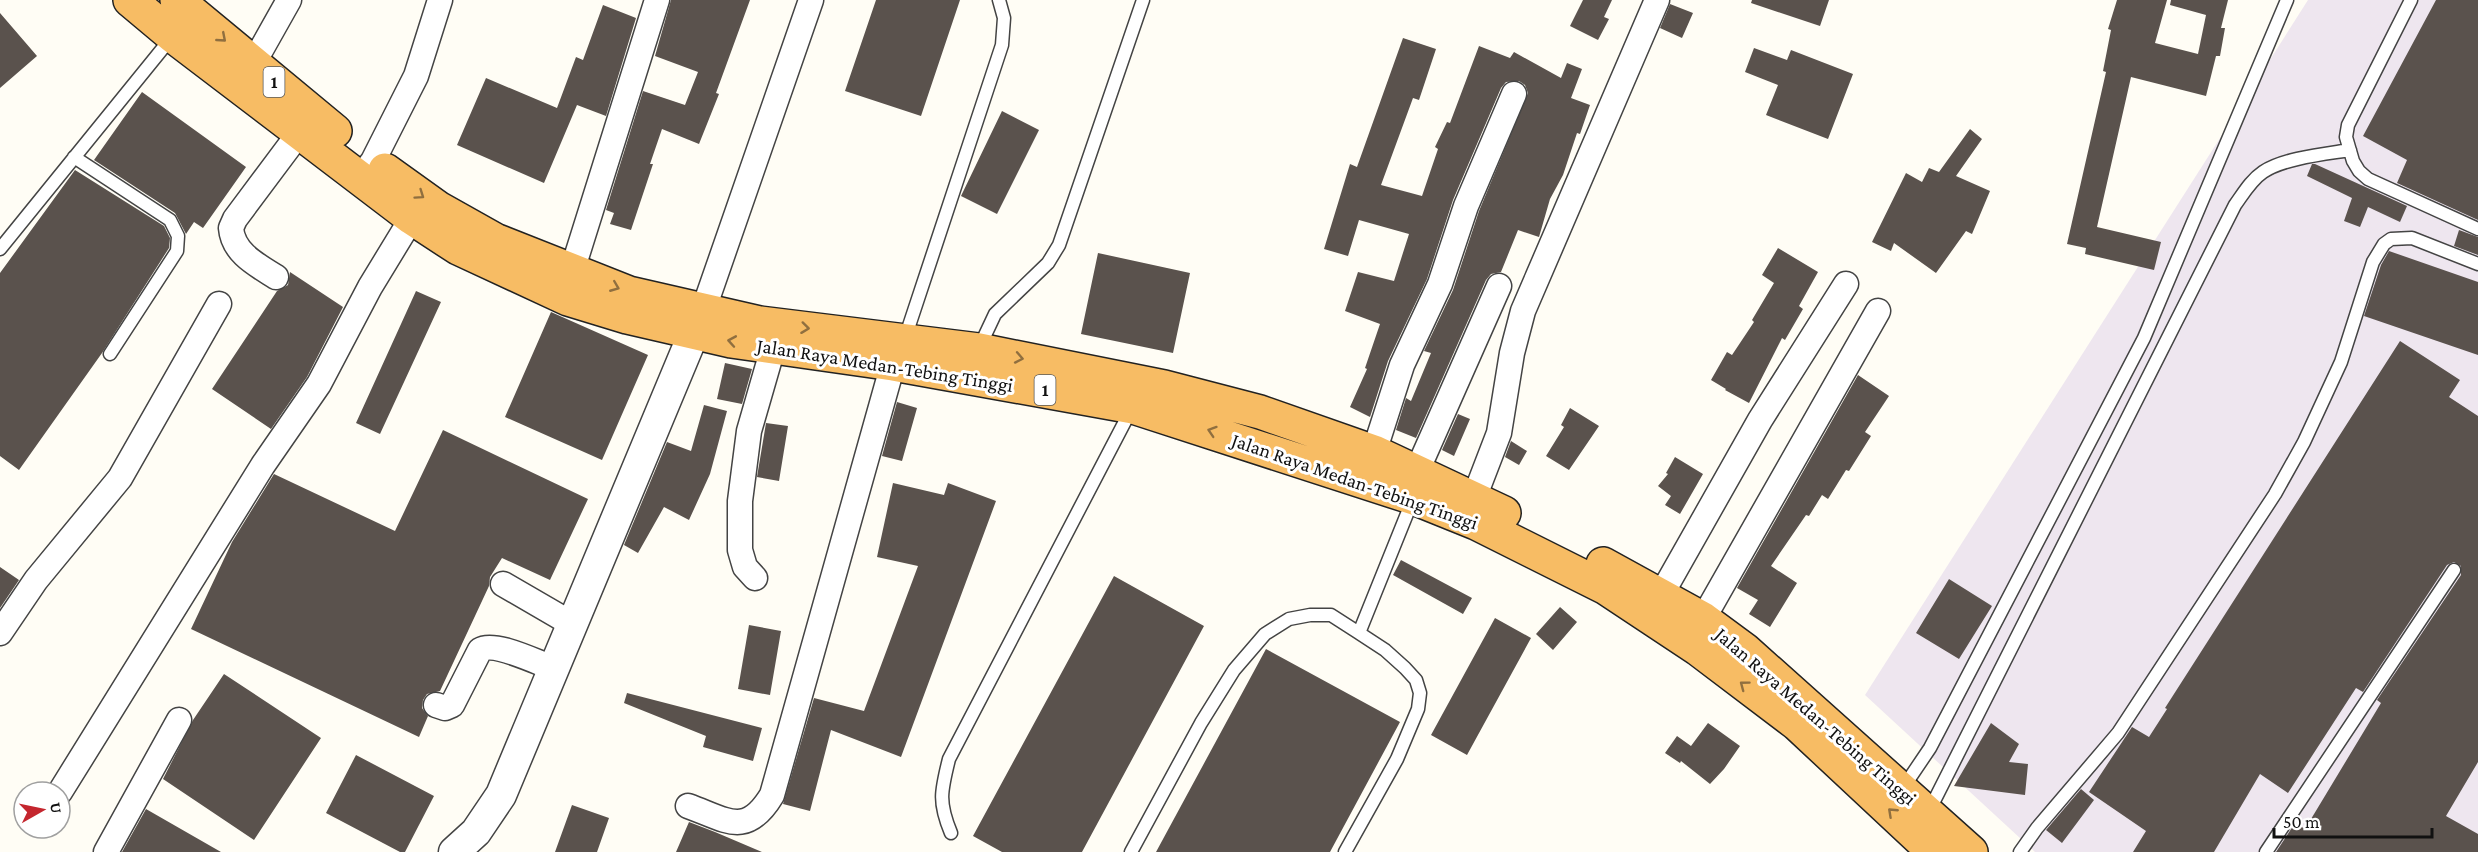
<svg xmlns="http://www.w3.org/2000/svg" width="2478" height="852" viewBox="0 0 2478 852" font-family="'Crimson Pro',serif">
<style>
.industrial{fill:#eee6ef}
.building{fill:#5a524d}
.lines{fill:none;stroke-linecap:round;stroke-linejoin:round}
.service-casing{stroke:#444;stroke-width:15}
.minor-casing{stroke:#444;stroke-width:27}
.tertiary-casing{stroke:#444;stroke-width:33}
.trunk-casing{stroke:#222;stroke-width:36}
.service{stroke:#fff;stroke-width:12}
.minor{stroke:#fff;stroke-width:24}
.tertiary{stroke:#fff;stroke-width:30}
.trunk{stroke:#f7bc64;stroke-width:33}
.oneway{stroke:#906f3f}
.labels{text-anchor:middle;stroke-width:6;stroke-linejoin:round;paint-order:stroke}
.shield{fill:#fff;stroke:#585858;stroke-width:1.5}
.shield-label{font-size:18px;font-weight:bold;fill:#111}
.street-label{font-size:20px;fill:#111;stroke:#fff}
</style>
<rect width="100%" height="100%" fill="#fffdf5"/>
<path class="industrial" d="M 2308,0 L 2478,0 L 2478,852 L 2035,852 L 1865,695 Z"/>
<path class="building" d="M 671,0 L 750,0 L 716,93 L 719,94 L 699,144 L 662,129 L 650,164 L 653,164 L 631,230 L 610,224 L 614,213 L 606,210 L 643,91 L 685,105 L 698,72 L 655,56 Z
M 876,0 L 960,0 L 921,116 L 845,91 Z
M 1583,0 L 1612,0 L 1604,17 L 1609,19 L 1598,40 L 1570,26 Z
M 1752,0 L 1829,0 L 1820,26 L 1751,3 Z
M 2117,0 L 2167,0 L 2155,43 L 2198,54 L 2206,15 L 2170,5 L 2171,0 L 2228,0 L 2221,28 L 2225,28 L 2220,56 L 2216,56 L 2206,96 L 2131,77 L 2097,227 L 2161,242 L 2154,270 L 2085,254 L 2086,248 L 2067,244 L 2106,72 L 2103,71 L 2111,30 L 2108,29 Z
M 2436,0 L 2478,0 L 2478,220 L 2397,183 L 2407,160 L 2363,136 Z
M 1670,4 L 1693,13 L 1682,38 L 1660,28 Z
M 603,5 L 636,18 L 606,116 L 577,105 L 544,183 L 457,145 L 486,78 L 557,108 L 576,57 L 583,60 Z
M 0,13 L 37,56 L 0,88 Z
M 1403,38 L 1436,49 L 1419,100 L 1413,98 L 1381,185 L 1422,196 L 1438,149 L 1435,147 L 1447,122 L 1450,123 L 1479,46 L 1510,58 L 1514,52 L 1561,78 L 1567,63 L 1582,69 L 1571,98 L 1590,105 L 1580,134 L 1577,133 L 1563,175 L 1550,199 L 1539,237 L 1518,230 L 1501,272 L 1491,274 L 1486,280 L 1416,438 L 1396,430 L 1406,398 L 1411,401 L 1431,353 L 1424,351 L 1453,290 L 1479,211 L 1528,93 L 1525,85 L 1519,81 L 1506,82 L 1501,88 L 1453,200 L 1427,279 L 1388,361 L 1370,417 L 1350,407 L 1367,369 L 1365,368 L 1380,324 L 1345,311 L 1358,272 L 1394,281 L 1409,234 L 1359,220 L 1348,256 L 1324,249 L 1350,164 L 1357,167 Z
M 1754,48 L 1787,60 L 1791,50 L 1853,74 L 1828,139 L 1766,115 L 1778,85 L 1745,72 Z
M 142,92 L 246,167 L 203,228 L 194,222 L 186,234 L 175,213 L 94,160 Z
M 1002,111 L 1039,130 L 997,214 L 961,196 Z
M 1970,129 L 1982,139 L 1956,176 L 1990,191 L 1972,234 L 1966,231 L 1936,273 L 1894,243 L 1891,251 L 1872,242 L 1906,173 L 1922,182 L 1929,168 L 1939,172 Z
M 2312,164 L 2315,164 L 2407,206 L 2400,222 L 2368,207 L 2360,227 L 2344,221 L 2352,198 L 2307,176 Z
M 75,170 L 164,226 L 170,238 L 169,248 L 102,353 L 19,470 L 0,456 L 0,273 Z
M 2459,230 L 2478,237 L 2478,255 L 2454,246 Z
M 1778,248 L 1818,272 L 1799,306 L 1803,309 L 1785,340 L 1782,338 L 1749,403 L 1725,390 L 1726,389 L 1711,380 L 1727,352 L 1732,355 L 1754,322 L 1752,320 L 1774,283 L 1762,275 Z
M 2389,251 L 2478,282 L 2478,355 L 2364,316 L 2381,265 Z
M 1098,253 L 1190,273 L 1173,353 L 1081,334 Z
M 290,272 L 343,307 L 307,377 L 271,429 L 212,389 L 277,291 L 288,285 Z
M 416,291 L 441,302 L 380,434 L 356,423 Z
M 551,312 L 648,355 L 602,460 L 505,417 Z
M 2400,341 L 2460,380 L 2449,397 L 2478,416 L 2478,762 L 2446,816 L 2478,834 L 2478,852 L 2276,852 L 2295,823 L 2305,829 L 2381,703 L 2377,700 L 2461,575 L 2461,566 L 2454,562 L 2447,565 L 2363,692 L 2356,688 L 2288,793 L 2260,774 L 2214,852 L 2133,852 L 2146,831 L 2089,792 L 2132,727 L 2149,737 L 2167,709 L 2165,708 Z
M 725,363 L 752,369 L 742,404 L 717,399 Z
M 1858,375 L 1889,396 L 1865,432 L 1871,436 L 1849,471 L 1846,470 L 1828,499 L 1822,495 L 1809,516 L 1806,515 L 1771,566 L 1797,583 L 1770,627 L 1749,614 L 1758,600 L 1737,588 Z
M 897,402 L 917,408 L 902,461 L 882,456 Z
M 704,405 L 727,411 L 710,474 L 689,520 L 664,507 L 638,553 L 624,545 L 667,442 L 691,451 Z
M 1570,408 L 1599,426 L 1569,470 L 1546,456 L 1564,427 L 1561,425 Z
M 1458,414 L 1470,419 L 1454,456 L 1442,450 Z
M 766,423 L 788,426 L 779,481 L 757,477 Z
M 443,430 L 588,499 L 550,580 L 502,558 L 490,577 L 489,586 L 440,691 L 427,694 L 423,700 L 422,708 L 428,716 L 419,737 L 191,629 L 232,542 L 274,474 L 395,531 Z
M 1511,441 L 1527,451 L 1519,465 L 1505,457 Z
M 1675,457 L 1703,474 L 1680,514 L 1665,505 L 1671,496 L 1658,486 L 1668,474 L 1666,473 Z
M 893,483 L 944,495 L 948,483 L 996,501 L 901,757 L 831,730 L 810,811 L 783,804 L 814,698 L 864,711 L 918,566 L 877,557 Z
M 1401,560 L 1472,598 L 1463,614 L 1393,575 Z
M 0,567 L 19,580 L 0,608 Z
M 1114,576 L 1204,626 L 1082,852 L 1002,852 L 973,836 Z
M 1949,579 L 1992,606 L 1959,659 L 1916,633 Z
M 1560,607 L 1577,622 L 1553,650 L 1536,634 Z
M 1495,618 L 1531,638 L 1467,755 L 1431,735 Z
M 749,625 L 781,631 L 770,695 L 738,689 Z
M 1266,649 L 1400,722 L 1330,852 L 1156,852 Z
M 224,674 L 321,738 L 254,840 L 163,779 L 193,720 Z
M 627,693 L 762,728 L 753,761 L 703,747 L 706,736 L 624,703 Z
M 1708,723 L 1740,746 L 1724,769 L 1710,784 L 1681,761 L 1680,763 L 1665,753 L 1677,736 L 1691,746 Z
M 1991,723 L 2019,744 L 2009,762 L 2028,764 L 2025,795 L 1954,786 Z
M 356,755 L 434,796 L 405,852 L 400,852 L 326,813 Z
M 2081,789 L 2094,800 L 2062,843 L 2046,830 Z
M 572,805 L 609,818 L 597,852 L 555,852 Z
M 146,809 L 221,852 L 122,852 Z
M 689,822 L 715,832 L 762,852 L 676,852 Z"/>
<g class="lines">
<g class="service-casing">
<path id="service" d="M 2411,0 L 2348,125 L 2346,137 L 2353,161 L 2359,171 L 2368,179 L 2478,229
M 74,157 L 170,220 L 178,236 L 177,251 L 110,354
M 0,249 L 172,37
M 905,338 L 1002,45 L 1004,18 L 999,0
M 979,348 L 995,314 L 1048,263 L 1059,245 L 1143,0
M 1903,788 L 1930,748 L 2144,338 L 2287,0
M 1928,813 L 2235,205 C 2243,194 2251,180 2263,172 C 2284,158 2325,154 2350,150
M 951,833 C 938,802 941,791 949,759 L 1132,408
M 1131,852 L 1201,723 L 1234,670 L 1265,634 L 1289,619 L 1310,615 L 1331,615 L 1359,633 L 1413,499
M 1345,852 L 1397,759 L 1418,709 L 1420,693 L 1416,680 L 1405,668 L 1385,650 L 1359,633
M 2020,852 L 2037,828 L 2118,733 L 2275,494 L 2304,442 L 2341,362 L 2373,262 L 2384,244 L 2391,239 L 2412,238 L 2478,264
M 2266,852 L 2454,570"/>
</g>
<g class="minor-casing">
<path id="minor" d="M 253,64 L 289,0
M 360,178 L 373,161 L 416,76 L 440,0
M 572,271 L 657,0
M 276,277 C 257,265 233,253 231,228 L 235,219 L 300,132
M 703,311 L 811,0
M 1374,452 L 1402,365 L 1440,284 L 1466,206 L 1514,94
M 1417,471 L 1499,286
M 1474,498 L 1499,433 L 1512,353 L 1523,311 L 1657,0
M 755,578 L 745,567 L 740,550 L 740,501 L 749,431 L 773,348
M 503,584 L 572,624
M 1661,595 L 1760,420 L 1846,284
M 1703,619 L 1878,311
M 0,633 L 36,580 L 120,478 L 219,304
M 436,705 L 445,708 L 452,705 L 480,650 C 494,641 536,662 553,668
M 60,792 L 263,465 L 319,384 L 370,287 L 412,218
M 688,806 C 727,820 746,838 772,795 L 893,364
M 106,852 L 179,720"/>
</g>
<g class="tertiary-casing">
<path id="tertiary" d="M 454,852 L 476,832 L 501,795 L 703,311"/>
</g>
<g class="trunk-casing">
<path id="trunk" d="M 130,0 L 173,36 L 412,218 L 458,248 L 568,299 L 627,317 L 731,341 L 893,364 L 1133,407 L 1414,498 L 1476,523 L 1606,588 L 1698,649 L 1797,724 L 1934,852
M 177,0 L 335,131
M 385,170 L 438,208 L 495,240 L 629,293 L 760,323 L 979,350 L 1164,387 L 1260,412 L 1374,452 L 1504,513
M 1603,564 L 1703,619 L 1745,650 L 1971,852"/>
</g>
<use href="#service" class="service"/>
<use href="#minor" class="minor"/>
<use href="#tertiary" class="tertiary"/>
<use href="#trunk" class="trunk"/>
</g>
<defs><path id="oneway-chevron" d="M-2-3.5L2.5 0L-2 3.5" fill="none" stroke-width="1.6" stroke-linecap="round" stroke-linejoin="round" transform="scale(1.5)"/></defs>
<g class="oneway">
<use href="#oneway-chevron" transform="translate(222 38) rotate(41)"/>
<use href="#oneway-chevron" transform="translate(420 195) rotate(35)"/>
<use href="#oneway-chevron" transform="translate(615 287) rotate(22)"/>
<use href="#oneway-chevron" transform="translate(805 328) rotate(7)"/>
<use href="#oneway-chevron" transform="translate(732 341) rotate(-170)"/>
<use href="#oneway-chevron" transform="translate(1019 358) rotate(11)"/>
<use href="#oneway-chevron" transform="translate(1212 431) rotate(-162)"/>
<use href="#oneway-chevron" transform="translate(1744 685) rotate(-143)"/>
<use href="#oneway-chevron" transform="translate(1892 812) rotate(-137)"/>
</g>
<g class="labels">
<g class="shield">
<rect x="263.5" y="67" width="21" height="30" rx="4.5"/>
<rect x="1034.5" y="375" width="21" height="30" rx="4.5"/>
</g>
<g class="shield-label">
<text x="274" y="88">1</text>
<text x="1045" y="396">1</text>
</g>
<g class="street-label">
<text transform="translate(885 365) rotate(9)" y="7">Jalan Raya Medan-Tebing Tinggi</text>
<text transform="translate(1355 481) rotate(19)" y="7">Jalan Raya Medan-Tebing Tinggi</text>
<text transform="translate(1816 716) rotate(41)" y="7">Jalan Raya Medan-Tebing Tinggi</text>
</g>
</g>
<g transform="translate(42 810) rotate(81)"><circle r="28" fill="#ffffff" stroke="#a0a0a0" stroke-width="1.5"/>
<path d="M0-4.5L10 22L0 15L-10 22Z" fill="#c4262e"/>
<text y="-9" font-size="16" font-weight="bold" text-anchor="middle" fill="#111111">U</text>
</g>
<path d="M2274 828v9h158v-9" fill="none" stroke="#111111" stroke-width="3"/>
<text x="2283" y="828" font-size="18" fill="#111111" stroke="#ffffff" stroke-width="4.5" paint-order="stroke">50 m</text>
</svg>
